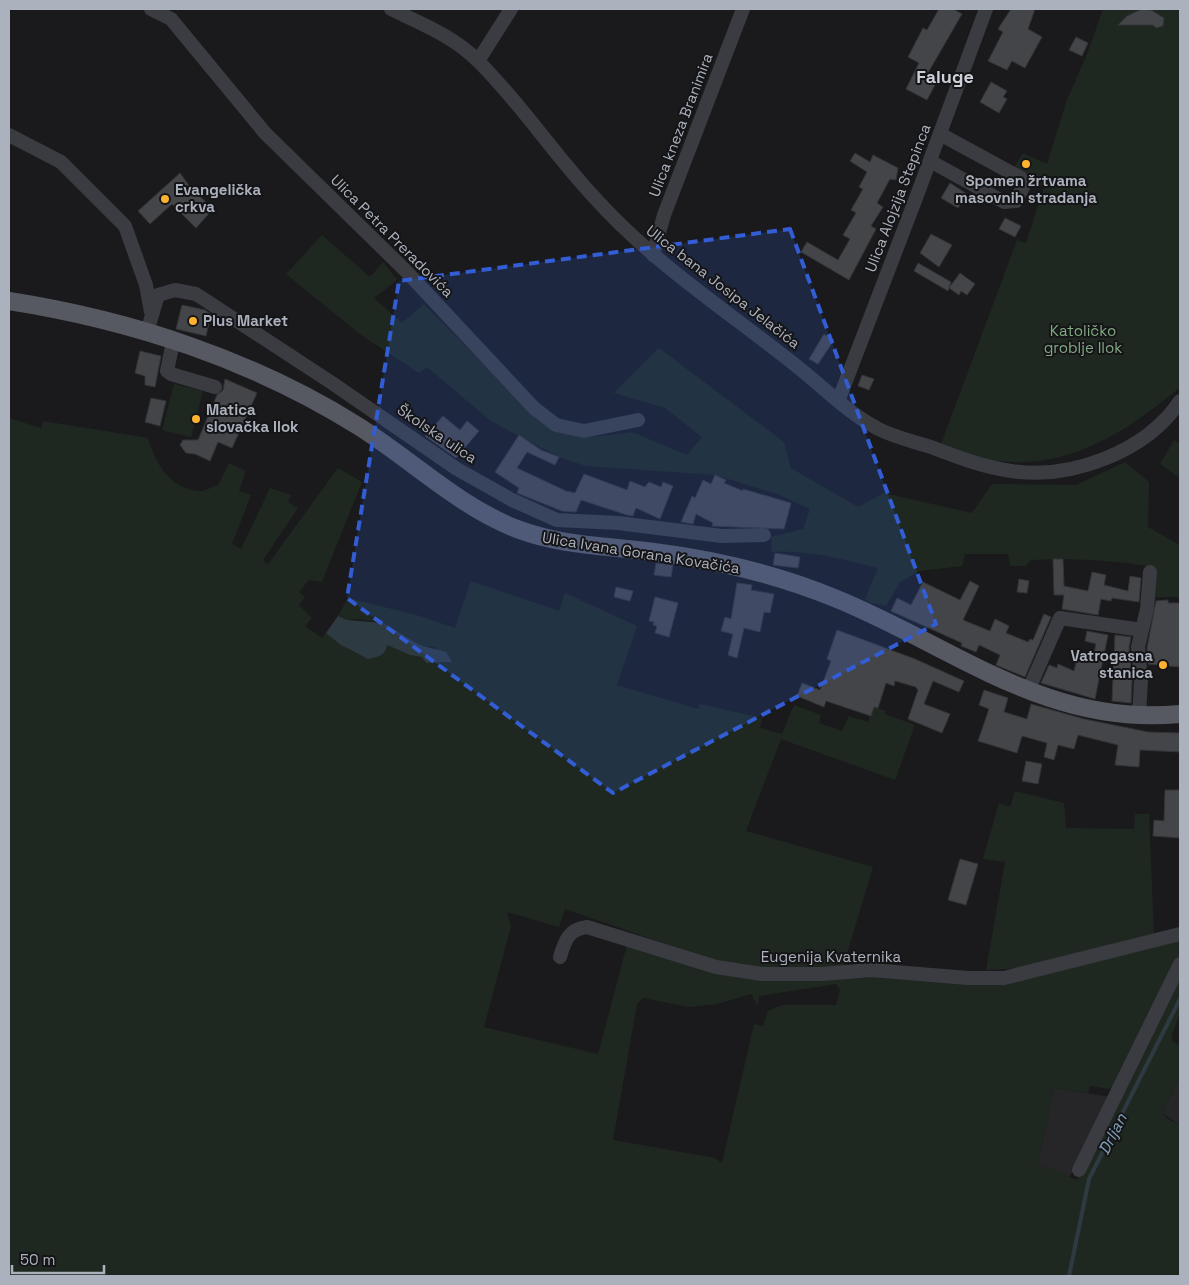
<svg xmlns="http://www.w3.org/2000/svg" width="1189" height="1285" viewBox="0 0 1189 1285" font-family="'Space Grotesk',sans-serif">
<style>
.built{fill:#262629}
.green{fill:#1f2820;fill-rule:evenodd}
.water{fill:#2e3a42}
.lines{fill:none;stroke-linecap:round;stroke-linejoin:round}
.stream{stroke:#2e3a42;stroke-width:4}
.building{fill:#444549;stroke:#333438}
.minor{stroke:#3a3c42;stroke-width:14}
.major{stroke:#565961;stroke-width:18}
.marked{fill:#325dd4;fill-opacity:0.2;stroke:#325dd4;stroke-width:4;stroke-dasharray:10 6;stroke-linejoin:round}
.poi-dot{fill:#ffb22f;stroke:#151517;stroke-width:2}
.labels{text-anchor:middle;stroke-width:4;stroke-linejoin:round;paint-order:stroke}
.street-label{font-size:15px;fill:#abb1bd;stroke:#151517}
.poi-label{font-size:15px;font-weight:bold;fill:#abb1bd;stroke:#151517;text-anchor:start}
.park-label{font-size:15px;fill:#81a982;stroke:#151517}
.water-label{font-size:16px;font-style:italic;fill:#80a1ba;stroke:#151517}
.quarter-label{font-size:18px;font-weight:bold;fill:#cdd0d8;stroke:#151517}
</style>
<rect width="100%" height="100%" fill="#1a1a1c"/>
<path class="built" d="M 1180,1077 L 1180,1125 L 1162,1113 Z
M 1054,1088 L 1111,1097 L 1082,1157 L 1069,1177 L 1038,1164 Z"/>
<path class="green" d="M 1103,9 L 1180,9 L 1180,387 C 1120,438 1054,478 973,456 C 962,453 951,448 941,444 L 1017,240 L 1026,243 L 1044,188 L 1013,169 L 1023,153 L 1047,164 L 1067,100 L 1088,52 Z
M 322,235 L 370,277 L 383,262 L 397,280 L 374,298 L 402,323 L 424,304 L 533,414 L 563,433 L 592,437 L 632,432 L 687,455 L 702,437 L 665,408 L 614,393 L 659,348 L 784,442 L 791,468 L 858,507 L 884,493 L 972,513 L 992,484 L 1076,485 L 1125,462 L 1149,482 L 1148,527 L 1180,545 L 1180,597 L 1153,597 L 1154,567 C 1112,560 1073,558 1031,560 L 1026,566 L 1010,566 L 1008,554 L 965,554 L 962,566 L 920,571 L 900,582 L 886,606 L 871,603 L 865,599 L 878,568 C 842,559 809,550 772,552 L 771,537 L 803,529 L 810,509 L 777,494 L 715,475 L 586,466 L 559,457 L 491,421 L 427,367 L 419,373 L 361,335 L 286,274 Z
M 174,384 L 203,391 L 191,437 L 162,430 Z
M 9,418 L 41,428 L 43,421 L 148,438 C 155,464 171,490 201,491 C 206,491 214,486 219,484 L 229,463 L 246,471 L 239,491 L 251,495 L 232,544 L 241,549 L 270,488 L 291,495 L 288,502 L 298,508 L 263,560 L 268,564 L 338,468 L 362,482 L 322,582 L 309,580 L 299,592 L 305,597 L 299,605 L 312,618 L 305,626 L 322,638 L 326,633 L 355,653 L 387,645 L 410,655 L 422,657 L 426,663 L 451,662 L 434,647 L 420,645 L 383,623 L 356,619 L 347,620 L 338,616 L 348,598 L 420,616 L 455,628 L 471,581 L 559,611 L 565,593 L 637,626 L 617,685 L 698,709 L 700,704 L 762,718 L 760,728 L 782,734 L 794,705 L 821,715 L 819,723 L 842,731 L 849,716 L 868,722 L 874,707 L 886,711 L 885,714 L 915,725 L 895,780 L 781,739 L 746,831 L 873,867 L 843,967 L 752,968 L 706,958 L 565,909 L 559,927 L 507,912 L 511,926 L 484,1027 L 598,1054 L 628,941 L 703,966 L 880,972 L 962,980 L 1180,938 L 1180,955 L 1161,998 L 1113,1086 L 1109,1089 L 1090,1086 L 1088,1093 L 1054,1088 L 1038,1164 L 1077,1180 L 1180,973 L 1180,1013 L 1172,1035 L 1172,1041 L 1180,1046 L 1180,1077 L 1162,1113 L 1168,1119 L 1180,1125 L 1180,1276 L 9,1276 ZM 836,984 L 840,990 L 836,1005 L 782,1005 L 768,1011 L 763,1026 L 754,1024 L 722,1163 L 715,1158 L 613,1140 L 637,1004 L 643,998 L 689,1007 L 717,1004 L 751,994 L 758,1006 L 759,996 Z
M 1174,440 L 1180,444 L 1180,478 L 1160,464 Z
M 1015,791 L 1064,803 L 1066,828 L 1134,829 L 1135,814 L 1149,814 L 1154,935 L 1021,968 L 986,970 L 1005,862 L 983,859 L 999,803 L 1010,807 Z"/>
<path class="water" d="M 338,616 L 347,620 L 383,623 L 420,645 L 446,652 L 452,662 L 426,663 L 422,657 L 410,655 L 387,645 C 385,656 378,657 368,659 L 341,645 L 326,633 Z"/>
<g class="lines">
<path class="stream" d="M 1069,1276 L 1089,1179 L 1180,999"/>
</g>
<path class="building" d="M 939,9 L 953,9 L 962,14 L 925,78 L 936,83 L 927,100 L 906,89 L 919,63 L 908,57 L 923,28 L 927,30 Z
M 1011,9 L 1035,9 L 1028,29 L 1042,37 L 1025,68 L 1012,61 L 1007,70 L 988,61 L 1003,32 L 998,29 Z
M 1142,9 L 1151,10 L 1164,18 L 1163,26 L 1156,28 L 1153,25 L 1118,25 L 1127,16 Z
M 1076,37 L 1088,43 L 1082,56 L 1069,50 Z
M 991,82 L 1007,91 L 1003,97 L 1007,99 L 999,113 L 980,102 Z
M 855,153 L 870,162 L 873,155 L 898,168 L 896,180 L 890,179 L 877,203 L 883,207 L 871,226 L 876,229 L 849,280 L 801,252 L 807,242 L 838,260 L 850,239 L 843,235 L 856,213 L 851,210 L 863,189 L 859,187 L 867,172 L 850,161 Z
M 180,173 L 190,187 L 213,209 L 196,228 L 172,204 L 150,224 L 138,211 Z
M 950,183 L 967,194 L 958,208 L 941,198 Z
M 1005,218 L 1021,226 L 1015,237 L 999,229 Z
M 931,234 L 952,245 L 939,267 L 920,253 Z
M 918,263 L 951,282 L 949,288 L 960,273 L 975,284 L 967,295 L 961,291 L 959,295 L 949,288 L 948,291 L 914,271 Z
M 182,305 L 205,310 L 211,314 L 206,336 L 176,329 Z
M 824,334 L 834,340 L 818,364 L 809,359 Z
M 140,351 L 161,356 L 155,387 L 145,385 L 145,376 L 135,373 Z
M 862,375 L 874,379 L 869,390 L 858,386 Z
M 225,379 L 257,393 L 232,448 L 218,442 L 210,461 L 195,454 L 186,453 L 180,445 L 183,440 L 198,440 L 217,395 L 223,390 Z
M 151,398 L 166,401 L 160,426 L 145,422 Z
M 443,416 L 460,430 L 467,421 L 479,431 L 456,458 L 425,436 Z
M 519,435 L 541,450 L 559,457 L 555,465 L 527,452 L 517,468 L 566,491 L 575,493 L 584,474 L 627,490 L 630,481 L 645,487 L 649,482 L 661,487 L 663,482 L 673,486 L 660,519 L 636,508 L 633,516 L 627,515 L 581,500 L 576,512 L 562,511 L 517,493 L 519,488 L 495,472 Z
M 715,475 L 726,480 L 724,483 L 743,491 L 743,489 L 791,503 L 784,529 L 712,526 L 713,523 L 696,514 L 693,524 L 681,522 L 692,496 L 695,498 L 703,480 L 711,484 Z
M 775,553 L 800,557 L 798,568 L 773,565 Z
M 1053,559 L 1063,559 L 1064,586 L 1088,591 L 1092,572 L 1106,575 L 1104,585 L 1128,591 L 1130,576 L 1141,578 L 1139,602 L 1112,598 L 1111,601 L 1101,599 L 1098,615 L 1062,609 L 1064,595 L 1054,595 Z
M 656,563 L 673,565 L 671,577 L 654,575 Z
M 1019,579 L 1029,581 L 1027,593 L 1017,592 Z
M 970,581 L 979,586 L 963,620 L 990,631 L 995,619 L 1009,626 L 1006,633 L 1028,642 L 1030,639 L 1033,640 L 1044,614 L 1051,617 L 1025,677 L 996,665 L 1000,655 L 979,645 L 976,652 L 961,646 L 962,643 L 891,611 L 897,598 L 911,605 L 923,582 L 960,600 Z
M 737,583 L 752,585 L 751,590 L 774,594 L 770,613 L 764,612 L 760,632 L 744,628 L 737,658 L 728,655 L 733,634 L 721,631 L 725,617 L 731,619 Z
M 616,587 L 633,591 L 630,601 L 614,597 Z
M 655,597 L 678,603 L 669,637 L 655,633 L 657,626 L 653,625 L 654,622 L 649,621 Z
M 1168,600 L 1168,603 L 1180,603 L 1180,667 L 1148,664 L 1147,648 L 1156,601 Z
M 837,630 L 915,659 L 964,681 L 959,692 L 933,681 L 924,704 L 950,714 L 942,733 L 908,719 L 918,690 L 916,687 L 895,681 L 894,686 L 886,683 L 878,708 L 874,707 L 871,716 L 826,701 L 824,707 L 797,696 L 802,683 L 820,690 L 831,661 L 827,659 Z
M 1087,631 L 1108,635 L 1095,699 L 1041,683 L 1049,665 L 1057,668 L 1058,664 L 1074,671 L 1077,659 L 1092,662 L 1096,644 L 1085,641 Z
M 1115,635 L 1131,637 L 1129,647 L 1132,680 L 1131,703 L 1112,701 Z
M 984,690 L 1008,698 L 1004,712 L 1027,719 L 1031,704 L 1084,719 L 1148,732 L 1180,733 L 1180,752 L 1140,750 L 1139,767 L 1115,765 L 1118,745 L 1078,735 L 1074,749 L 1058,745 L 1054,760 L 1044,757 L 1047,743 L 1022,736 L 1017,753 L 978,741 L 989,709 L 979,705 Z
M 1026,761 L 1042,764 L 1038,784 L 1022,781 Z
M 1165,790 L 1180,790 L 1180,838 L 1153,836 L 1154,820 L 1164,821 Z
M 960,859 L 978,864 L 966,905 L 948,900 Z"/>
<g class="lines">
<path class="minor" d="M 151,9 L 171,19 L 265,133 L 407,272 L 534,408 L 556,425 L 584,431 L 638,420
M 391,9 C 422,24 455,37 479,62 C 521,104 554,154 594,197 C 652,262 726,310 794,364 C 820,384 847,412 875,427 C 892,437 913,441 931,447 C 957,457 983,467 1011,471 C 1071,480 1146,452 1180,401
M 478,61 L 511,9
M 9,135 L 61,162 L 125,226 L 146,285 L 151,312
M 930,161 L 1004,202 L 1016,201 L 1025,183 L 1021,178 L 940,134
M 653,255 L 664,215 L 743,9
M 147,332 L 158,295 L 175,290 L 196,294 L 332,383 L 457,469 L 512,500 L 557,520 L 618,523 L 722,536 L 764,535
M 173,342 L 167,371 L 171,374 L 215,387
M 839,399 L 916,198 L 986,9
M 1028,691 L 1060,618 L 1142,630
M 1139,716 L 1141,680 L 1138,647 L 1147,609 L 1150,572
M 560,957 C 565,940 569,929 587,927 L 716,967 L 762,974 L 822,974 L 871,970 L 968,978 L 1004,978 L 1180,934
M 1079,1170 L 1180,964"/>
<path class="major" d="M 9,301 C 131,320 253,360 358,426 C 412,460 458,506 517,529 C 566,547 604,545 654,552 C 717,560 779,575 837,599 C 954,647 1047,727 1180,714"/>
</g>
<path class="marked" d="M 790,229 L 936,624 L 613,793 L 347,598 L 399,281 Z"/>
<g class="poi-dot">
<circle cx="1026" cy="164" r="5"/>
<circle cx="165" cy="199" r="5"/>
<circle cx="193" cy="321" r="5"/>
<circle cx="196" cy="419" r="5"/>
<circle cx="1163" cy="665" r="5"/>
</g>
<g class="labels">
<g class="street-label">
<text transform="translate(681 125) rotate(-69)" y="5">Ulica kneza Branimira</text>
<text transform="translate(898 198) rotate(-69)" y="5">Ulica Alojzija Stepinca</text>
<text transform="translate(392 236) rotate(45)" y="5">Ulica Petra Preradovića</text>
<text transform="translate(723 287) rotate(38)" y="5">Ulica bana Josipa Jelačića</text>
<text transform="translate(437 434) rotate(34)" y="5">Školska ulica</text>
<text transform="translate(641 553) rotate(9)" y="5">Ulica Ivana Gorana Kovačića</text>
<text x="831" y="962">Eugenija Kvaternika</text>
</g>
<g class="poi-label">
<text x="1026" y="186" text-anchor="middle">Spomen žrtvama<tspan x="1026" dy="17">masovnih stradanja</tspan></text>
<text x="175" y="195">Evangelička<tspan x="175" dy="17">crkva</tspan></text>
<text x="203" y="326">Plus Market</text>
<text x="206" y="415">Matica<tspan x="206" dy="17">slovačka Ilok</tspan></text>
<text x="1153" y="661" text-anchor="end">Vatrogasna<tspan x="1153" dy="17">stanica</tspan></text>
</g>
<g class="park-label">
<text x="1083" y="336">Katoličko<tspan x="1083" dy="17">groblje Ilok</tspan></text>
</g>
<g class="water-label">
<text transform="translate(1112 1134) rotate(-63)" y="6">Drljan</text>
</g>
<g class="quarter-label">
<text x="945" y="83">Faluge</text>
</g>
</g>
<rect width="1189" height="1285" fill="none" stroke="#abb1bd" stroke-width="20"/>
<path d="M12 1265v8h92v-8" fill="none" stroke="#abb1bd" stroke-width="2.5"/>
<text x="20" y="1265" font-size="15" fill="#abb1bd" stroke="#151517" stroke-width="4" paint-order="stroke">50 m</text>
</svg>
